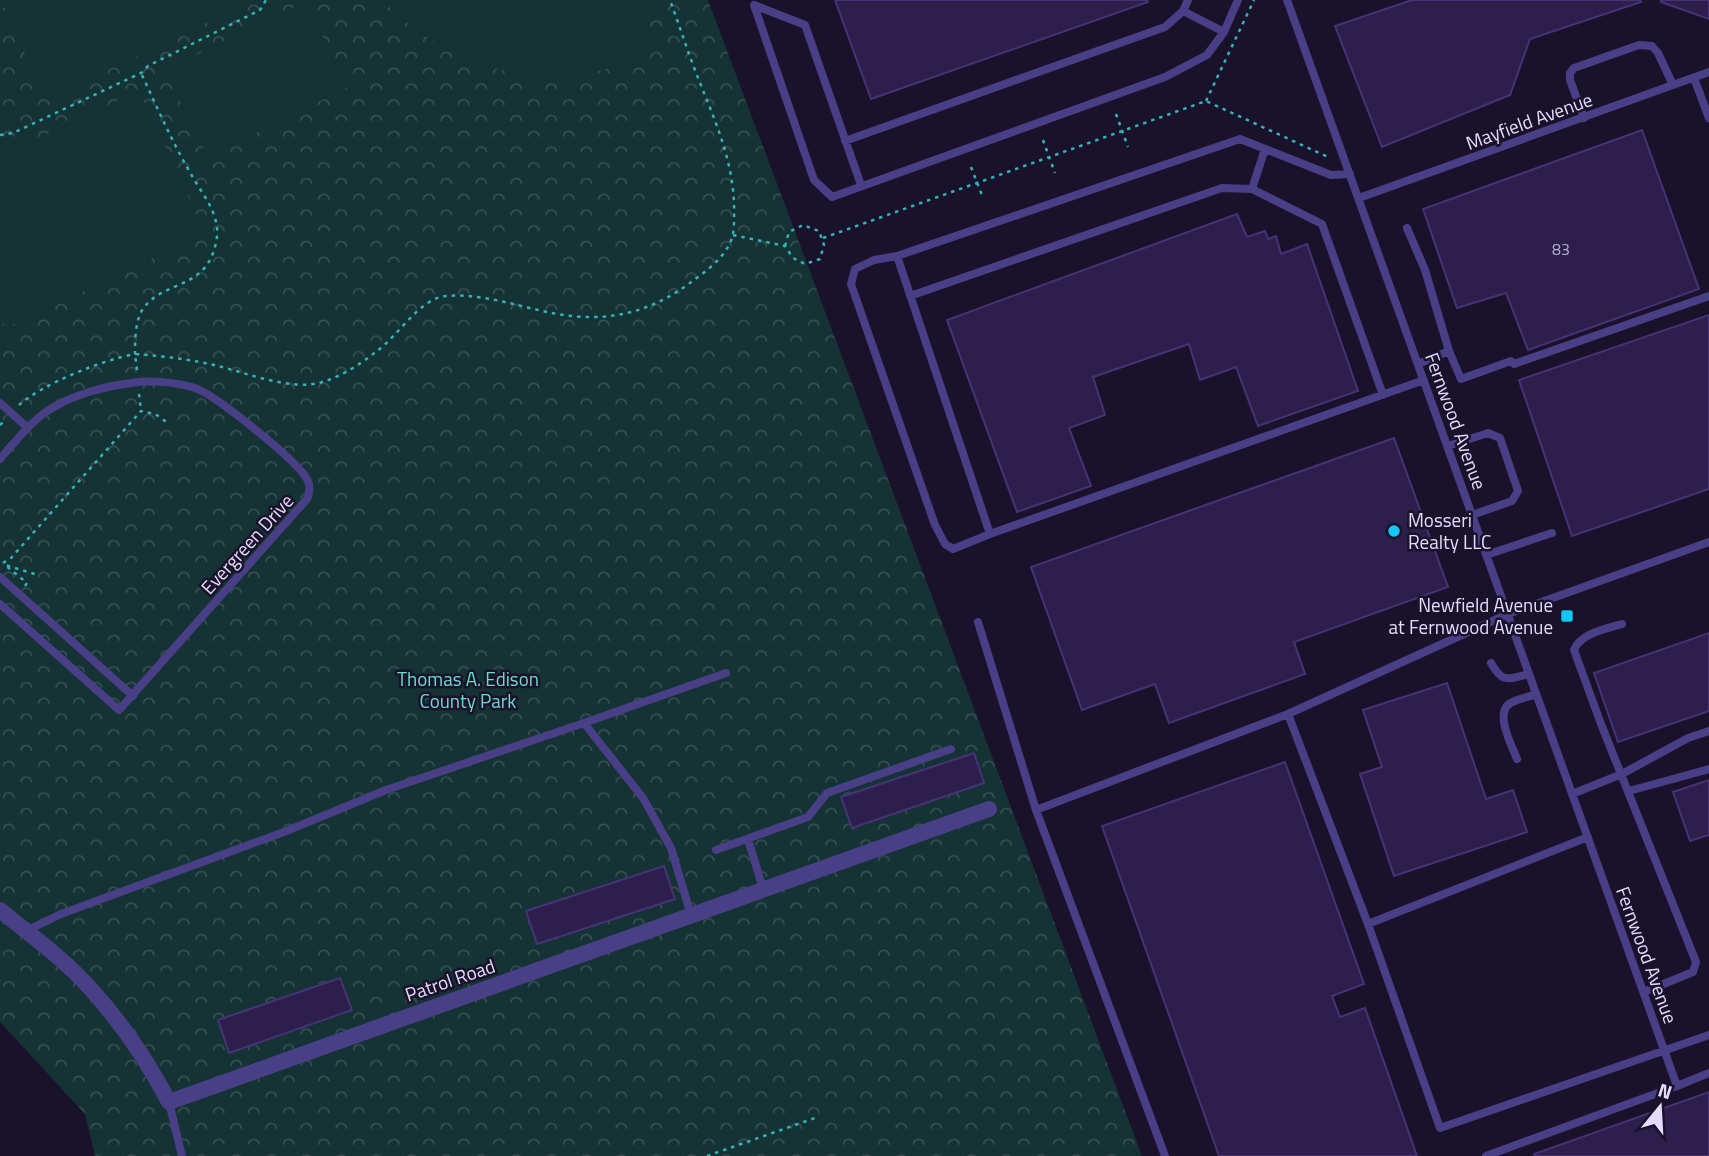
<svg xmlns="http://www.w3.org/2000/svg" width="1709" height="1156" viewBox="0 0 1709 1156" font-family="'Titillium Web',sans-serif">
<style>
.park{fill:url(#park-crowns)}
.pitch{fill:#153234}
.building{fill:#2c1f4b;stroke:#463276;stroke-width:2}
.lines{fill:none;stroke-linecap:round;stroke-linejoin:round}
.path{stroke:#35b3b9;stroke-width:2.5;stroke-dasharray:3.5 5;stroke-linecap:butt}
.lane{stroke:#493f87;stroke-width:8}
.street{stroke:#493f87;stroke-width:16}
.poi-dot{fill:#10c7f6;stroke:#19122a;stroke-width:2.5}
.labels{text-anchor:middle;stroke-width:5;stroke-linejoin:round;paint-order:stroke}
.number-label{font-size:16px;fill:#b6add1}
.street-label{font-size:19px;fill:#e4dcfe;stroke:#19122a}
.poi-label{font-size:19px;fill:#e4dcfe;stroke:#19122a;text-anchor:start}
.park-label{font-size:19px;fill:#69ddcc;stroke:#19122a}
</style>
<defs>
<pattern id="park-crowns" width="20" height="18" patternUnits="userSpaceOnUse" patternTransform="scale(1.75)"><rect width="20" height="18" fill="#153234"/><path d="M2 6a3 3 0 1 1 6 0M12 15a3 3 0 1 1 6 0" fill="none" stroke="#374f52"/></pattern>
</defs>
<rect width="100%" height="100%" fill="#19122a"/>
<path class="park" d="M 0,0 L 708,0 L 1142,1156 L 95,1156 L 85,1114 L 0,1022 Z"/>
<path class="pitch" d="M 1,0 L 243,0 L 245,4 L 46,100 Z
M 383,0 L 641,0 L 659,50 C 634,60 609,70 582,74 C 512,86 430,52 383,0 Z
M 305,2 L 348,87 L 208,157 L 165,70 Z
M 139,91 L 205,233 L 6,328 L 0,316 L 0,157 Z"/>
<path class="building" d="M 835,0 L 1147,0 L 1148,2 L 871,99 Z
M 1412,0 L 1640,0 L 1641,2 L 1530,39 L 1510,95 L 1382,147 L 1335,26 Z
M 1661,0 L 1709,0 L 1709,19 L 1661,2 Z
M 1642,130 L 1699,289 L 1528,350 L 1506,293 L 1457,308 L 1423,209 Z
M 1237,214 L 1247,237 L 1265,231 L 1268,239 L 1276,236 L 1281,254 L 1307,244 L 1358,391 L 1258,426 L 1236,367 L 1200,380 L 1189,344 L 1093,377 L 1105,415 L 1069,428 L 1091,486 L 1017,512 L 947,320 Z
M 1709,315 L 1709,489 L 1572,536 L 1519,380 Z
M 1394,438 L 1448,587 L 1294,642 L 1305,674 L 1169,723 L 1155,684 L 1082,710 L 1031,567 Z
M 1709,633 L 1709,711 L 1618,742 L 1594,673 Z
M 1447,683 L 1486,799 L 1513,790 L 1527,832 L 1394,876 L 1360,774 L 1382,767 L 1363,710 Z
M 974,753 L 984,783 L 852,828 L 841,797 Z
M 1285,762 L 1364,984 L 1332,996 L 1340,1017 L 1365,1008 L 1417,1156 L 1219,1156 L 1102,826 Z
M 1709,780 L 1709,835 L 1690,841 L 1673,792 Z
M 664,866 L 675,899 L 537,944 L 526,911 Z
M 340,978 L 352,1010 L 229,1053 L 218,1020 Z
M 1709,1092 L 1709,1156 L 1535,1156 L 1534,1154 Z"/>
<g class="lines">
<path class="path" d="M 1206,101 L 1254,0
M 1116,114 L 1128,147
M 0,135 L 13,133 L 141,73 L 148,66 L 260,10 L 266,0
M 1043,140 L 1055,173
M 971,167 L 983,198
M 733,235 L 785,246 L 793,258 L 805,264 L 820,259 L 824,245 L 819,231 L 803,225 L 789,232 L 785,246
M 823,238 L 1206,101 L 1328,157
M 137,370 L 135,354 C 161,356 188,359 214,365 C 244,372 293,392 322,382 C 341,377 362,363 377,351 C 398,336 420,298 446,296 C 496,292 542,318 592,317 C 628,317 660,305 690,283 C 705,272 722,260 730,243 C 734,235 734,225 734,217 C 736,161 712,115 693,65 C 685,43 678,22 670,0
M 139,394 L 141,411
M 19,405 C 44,383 103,360 135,354 C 135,341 135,325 141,312 C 158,282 200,290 213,253 C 216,245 218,235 217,227 C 214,206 200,191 191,174 C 172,142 157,107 141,73
M 0,425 L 3,422
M 3,563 L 11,558 L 141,411 L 155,414 L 168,423
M 25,586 L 27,583 L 5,565 L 38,575
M 707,1156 L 815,1118"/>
<path class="lane" d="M 1188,0 L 1183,11 L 1224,32
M 1287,0 L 1677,1086 L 1709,1073
M 1694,78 L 1709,118
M 1584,118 L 1570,80 L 1570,73 L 1574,68 L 1639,45 L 1652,46 L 1658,53 L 1673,85
M 845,141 L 1165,27 L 1183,11
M 1265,149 L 1252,189 L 1322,224 L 1383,395
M 1350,174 L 1331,175 L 1240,139 L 897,256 L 990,534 L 1424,380
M 861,185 L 805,25 L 754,5 L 814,180 L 832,197 L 1165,77 L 1207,55 L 1224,32 L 1238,0
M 1359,198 L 1709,72
M 1407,228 L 1425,270 L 1449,351 L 1418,364
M 897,256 L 874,260 L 855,269 L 851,284 L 935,525 L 945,544 L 953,549 L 990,534
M 910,296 L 1222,188 L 1252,189
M 1449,351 L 1461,379 L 1511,361 L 1514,364 L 1709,296
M 0,403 L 28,428
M 1448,446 L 1488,433 L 1500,438 L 1518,491 L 1512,501 L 1472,515
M 0,459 C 16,441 33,418 54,407 C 76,394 106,386 131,383 C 150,380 177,382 195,388 C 216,395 297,461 307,479 C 311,486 310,492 307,499 L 119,710 L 0,604
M 1486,555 L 1552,533
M 0,577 L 133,696
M 978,622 L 1036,810 L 1288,714
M 1622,624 C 1606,629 1581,633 1574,650 L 1601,724 L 1696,962 L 1693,972 L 1644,992
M 1491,663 C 1503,684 1508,679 1529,674
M 584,723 L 726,673
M 1517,759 C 1512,746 1495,715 1509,704 C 1516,699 1529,697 1536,694
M 1629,791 L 1709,769
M 1572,794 L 1622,774 L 1688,738 L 1709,731
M 1036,810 L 1165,1156
M 1588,837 L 1368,924 L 1288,714 L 1508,614 L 1709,542
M 748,839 L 763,889
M 716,850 L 808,817 L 827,793 L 951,749
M 1368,924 L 1440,1128 L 1709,1035
M 26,931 L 61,914 L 284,832 L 386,790 L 584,723 L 643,798 L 671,848 L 691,915
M 169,1102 L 182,1156
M 1486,1156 L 1677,1086"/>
<path class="street" d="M 0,910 C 30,935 63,958 89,987 C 121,1022 147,1060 169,1102 L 989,809"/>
</g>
<g class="poi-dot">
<circle cx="1394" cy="531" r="7"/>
<rect x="1560" y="609" width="14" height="14" rx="3.5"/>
</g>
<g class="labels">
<g class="number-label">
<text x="1561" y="255">83</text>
</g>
<g class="street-label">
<text transform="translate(1529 121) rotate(-20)" y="7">Mayfield Avenue</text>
<text transform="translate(1456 421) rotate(70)" y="7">Fernwood Avenue</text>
<text transform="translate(247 544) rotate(-48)" y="7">Evergreen Drive</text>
<text transform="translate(1647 955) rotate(70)" y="7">Fernwood Avenue</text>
<text transform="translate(450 980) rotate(-19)" y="7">Patrol Road</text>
</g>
<g class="poi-label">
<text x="1408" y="527">Mosseri<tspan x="1408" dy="22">Realty LLC</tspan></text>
<text x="1553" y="612" text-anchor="end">Newfield Avenue<tspan x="1553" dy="22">at Fernwood Avenue</tspan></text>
</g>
<g class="park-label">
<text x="468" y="686">Thomas A. Edison<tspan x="468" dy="22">County Park</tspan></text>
</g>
</g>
<g transform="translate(1660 1107) rotate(18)" stroke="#19122a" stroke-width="5" paint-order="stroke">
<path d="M0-5L12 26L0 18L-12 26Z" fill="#e4dcfe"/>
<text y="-10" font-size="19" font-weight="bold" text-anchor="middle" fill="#e4dcfe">N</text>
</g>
</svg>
